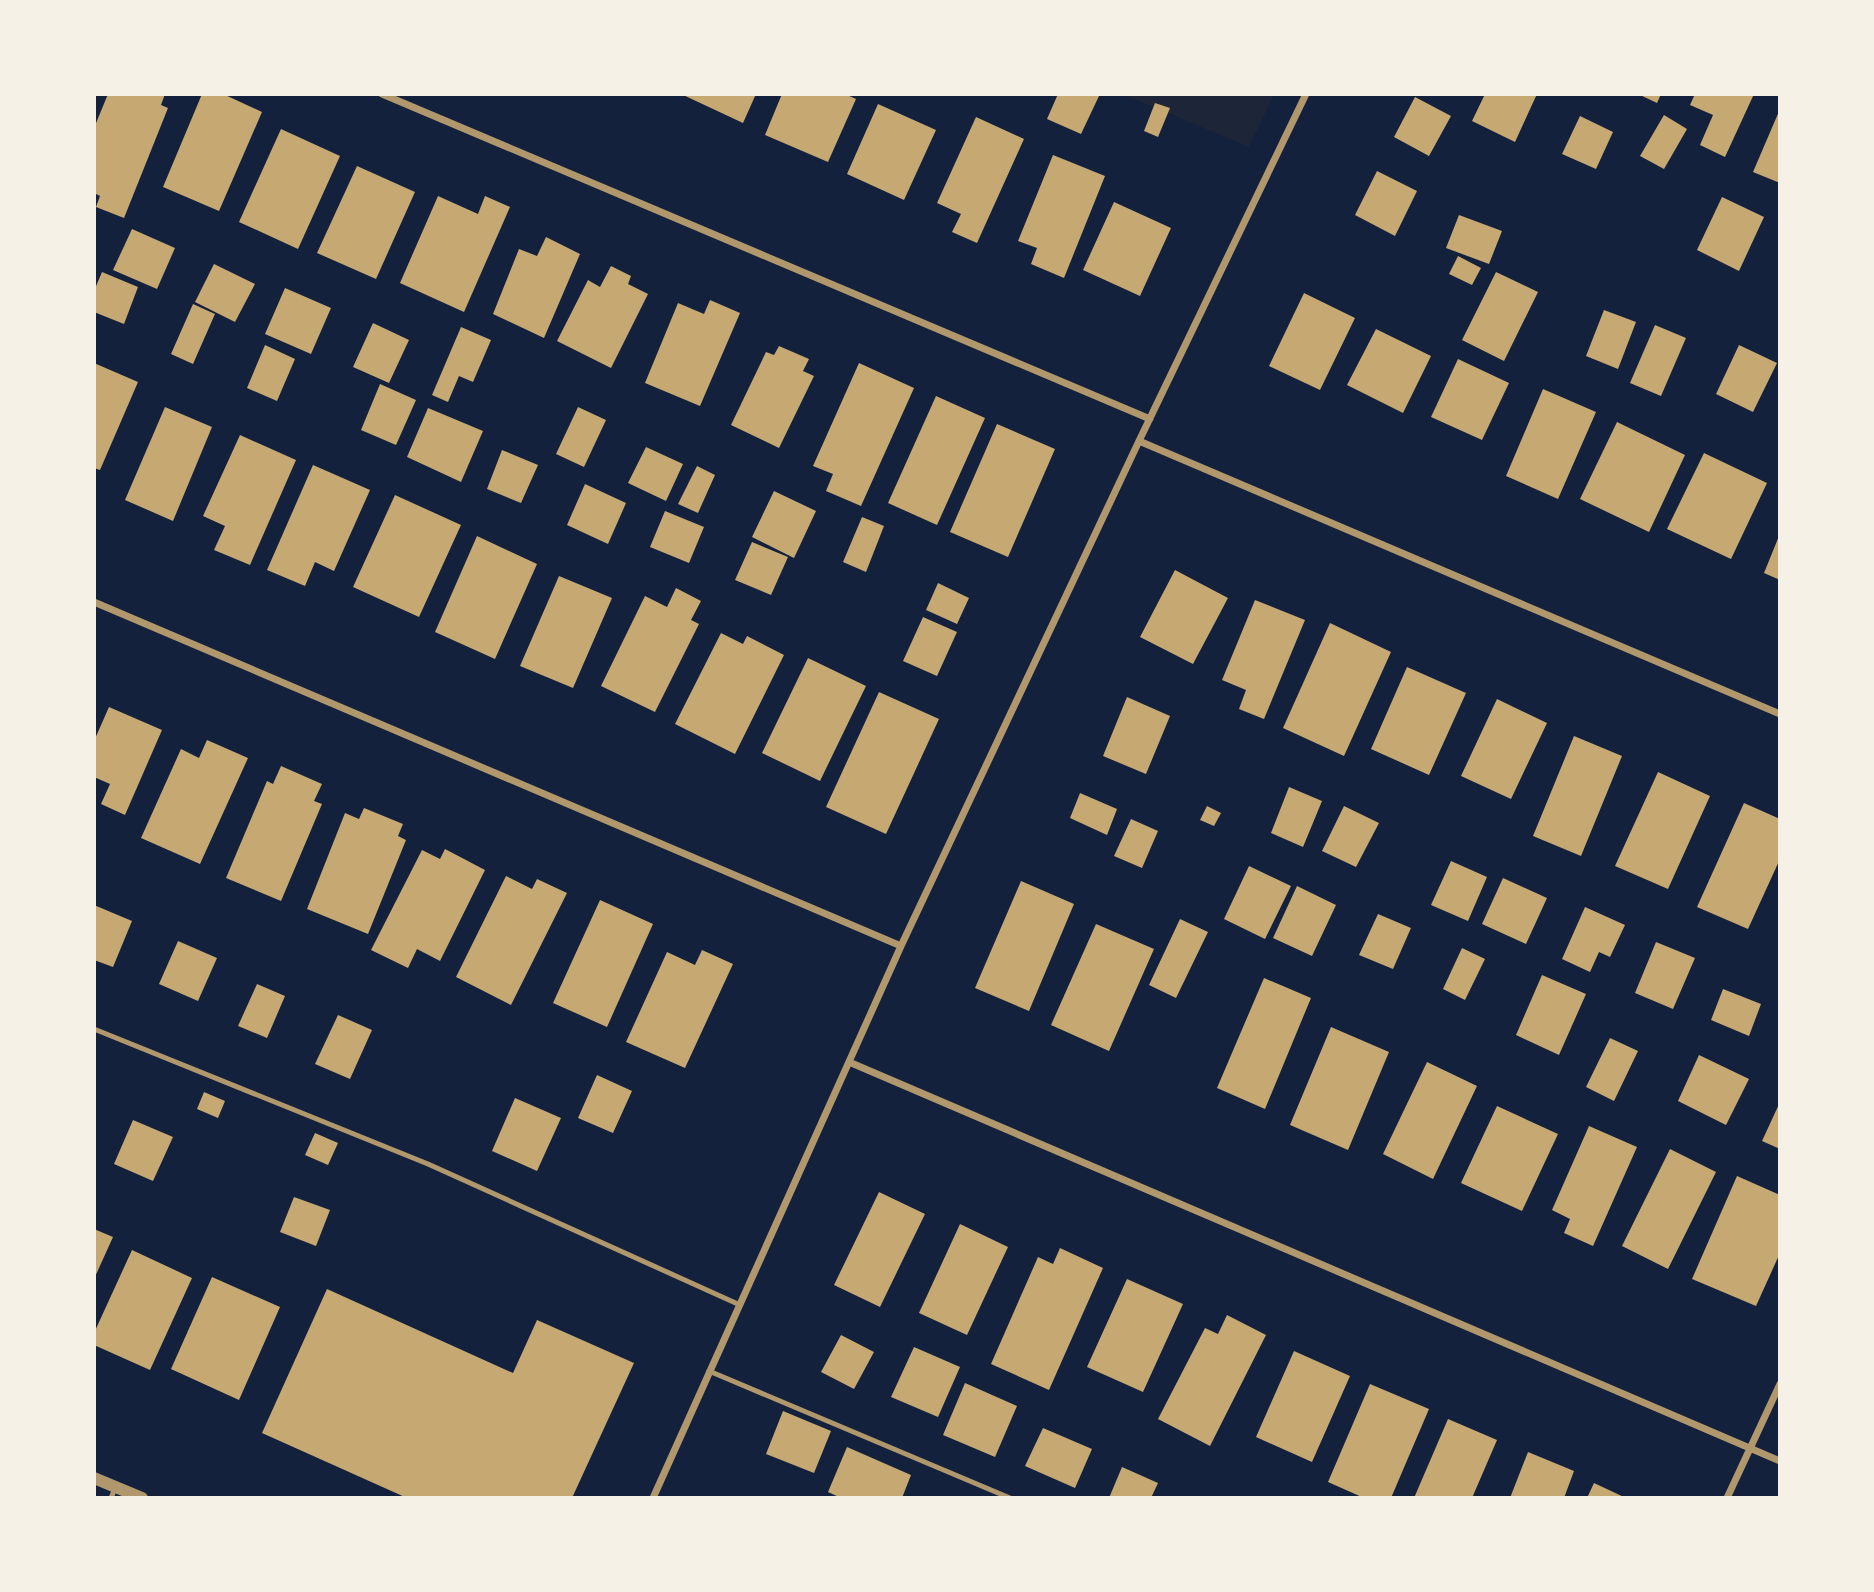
<svg xmlns="http://www.w3.org/2000/svg" width="1874" height="1592" viewBox="0 0 1874 1592" font-family="'Asap Condensed',sans-serif">
<style>
.green{fill:#1d2539}
.building{fill:#c6a872}
.lines{fill:none;stroke-linecap:round;stroke-linejoin:round}
.service{stroke:#b1986c;stroke-width:5}
.minor{stroke:#b1986c;stroke-width:7}
.tertiary{stroke:#b1986c;stroke-width:12}
</style>
<rect width="100%" height="100%" fill="#14213d"/>
<path class="green" d="M 1125,95 L 1274,95 L 1249,147 Z"/>
<path class="building" d="M 108,94 L 165,94 L 161,105 L 168,108 L 124,218 L 96,207 L 100,196 L 94,193 L 94,128 Z
M 202,94 L 223,94 L 262,112 L 219,211 L 163,187 Z
M 681,94 L 756,94 L 743,123 Z
M 782,94 L 845,94 L 856,99 L 828,162 L 765,135 Z
M 1058,94 L 1099,96 L 1081,134 L 1047,119 Z
M 1485,94 L 1537,94 L 1515,142 L 1472,121 Z
M 1638,94 L 1661,94 L 1657,103 Z
M 1695,94 L 1754,94 L 1725,157 L 1700,145 L 1713,115 L 1690,105 Z
M 1415,97 L 1451,116 L 1429,156 L 1394,137 Z
M 1155,103 L 1170,108 L 1158,137 L 1144,131 Z
M 878,104 L 936,130 L 904,200 L 847,174 Z
M 1780,109 L 1780,183 L 1753,172 Z
M 1664,115 L 1687,129 L 1664,169 L 1640,156 Z
M 1580,116 L 1613,132 L 1596,169 L 1562,154 Z
M 976,117 L 1024,139 L 977,243 L 952,232 L 961,214 L 937,203 Z
M 281,129 L 340,156 L 298,249 L 239,222 Z
M 1053,155 L 1105,176 L 1064,278 L 1031,264 L 1037,248 L 1018,241 Z
M 357,166 L 415,192 L 376,279 L 317,253 Z
M 1377,171 L 1417,191 L 1395,236 L 1355,215 Z
M 438,196 L 478,214 L 485,196 L 510,207 L 464,312 L 400,283 Z
M 1722,197 L 1764,217 L 1739,271 L 1697,250 Z
M 1114,202 L 1171,228 L 1140,296 L 1083,270 Z
M 1459,215 L 1502,231 L 1489,264 L 1446,248 Z
M 132,229 L 175,248 L 157,289 L 113,270 Z
M 546,237 L 580,254 L 544,338 L 493,314 L 519,249 L 537,256 Z
M 1458,256 L 1481,268 L 1472,285 L 1449,274 Z
M 214,264 L 255,284 L 235,322 L 195,302 Z
M 611,266 L 631,276 L 628,284 L 648,294 L 611,368 L 557,341 L 588,280 L 600,287 Z
M 102,272 L 138,287 L 124,324 L 94,312 L 94,291 Z
M 1496,272 L 1538,292 L 1504,361 L 1462,340 Z
M 285,288 L 331,308 L 311,354 L 265,334 Z
M 1304,293 L 1355,318 L 1320,390 L 1269,366 Z
M 710,300 L 740,313 L 700,406 L 645,383 L 678,303 L 704,314 Z
M 193,304 L 215,314 L 193,364 L 171,354 Z
M 1604,310 L 1636,322 L 1618,369 L 1586,356 Z
M 373,323 L 409,340 L 389,383 L 353,367 Z
M 1655,325 L 1686,338 L 1661,396 L 1630,383 Z
M 461,327 L 491,340 L 473,382 L 459,376 L 448,402 L 432,395 Z
M 1376,329 L 1431,356 L 1403,413 L 1347,385 Z
M 265,345 L 295,359 L 277,401 L 247,388 Z
M 1739,345 L 1777,363 L 1753,412 L 1716,394 Z
M 779,346 L 809,359 L 803,371 L 814,376 L 779,448 L 731,425 L 766,352 L 774,355 Z
M 1458,359 L 1509,383 L 1482,440 L 1431,417 Z
M 94,363 L 138,382 L 100,470 L 94,468 Z
M 859,363 L 914,388 L 861,506 L 826,491 L 833,474 L 813,466 Z
M 380,384 L 416,400 L 396,445 L 361,430 Z
M 1543,389 L 1596,412 L 1558,499 L 1506,476 Z
M 936,396 L 985,418 L 937,525 L 888,503 Z
M 165,407 L 212,427 L 173,521 L 125,500 Z
M 578,407 L 606,420 L 584,467 L 556,454 Z
M 428,408 L 483,431 L 461,482 L 407,457 Z
M 1617,422 L 1685,455 L 1649,532 L 1580,499 Z
M 997,424 L 1055,449 L 1008,557 L 950,532 Z
M 240,435 L 296,460 L 250,565 L 214,550 L 225,526 L 203,516 Z
M 646,447 L 683,464 L 666,501 L 628,483 Z
M 502,450 L 538,465 L 521,503 L 487,489 Z
M 1704,453 L 1767,483 L 1731,559 L 1667,529 Z
M 313,465 L 370,490 L 334,571 L 315,562 L 305,586 L 267,570 Z
M 697,466 L 715,475 L 698,513 L 678,504 Z
M 585,484 L 626,503 L 608,544 L 567,525 Z
M 774,491 L 816,511 L 794,558 L 752,537 Z
M 395,495 L 461,525 L 419,617 L 353,587 Z
M 665,511 L 704,527 L 689,563 L 650,547 Z
M 862,517 L 884,526 L 866,572 L 843,562 Z
M 477,536 L 537,564 L 495,659 L 435,632 Z
M 1779,536 L 1780,536 L 1780,580 L 1764,573 Z
M 752,542 L 788,557 L 771,595 L 735,580 Z
M 1175,570 L 1228,598 L 1193,664 L 1140,637 Z
M 559,576 L 612,598 L 573,688 L 520,666 Z
M 938,583 L 969,598 L 957,624 L 926,610 Z
M 676,588 L 701,601 L 691,620 L 699,624 L 655,712 L 601,686 L 645,596 L 667,607 Z
M 1255,600 L 1305,620 L 1264,719 L 1239,709 L 1246,690 L 1222,680 Z
M 923,617 L 957,632 L 937,676 L 903,661 Z
M 1330,623 L 1391,652 L 1344,756 L 1283,728 Z
M 721,633 L 743,644 L 747,636 L 784,655 L 735,754 L 675,724 Z
M 808,658 L 866,686 L 820,781 L 762,753 Z
M 1407,667 L 1466,693 L 1429,775 L 1371,749 Z
M 879,692 L 939,719 L 886,834 L 826,807 Z
M 1127,697 L 1170,716 L 1146,774 L 1103,756 Z
M 1497,699 L 1547,723 L 1511,799 L 1461,776 Z
M 109,707 L 162,730 L 125,815 L 101,804 L 110,784 L 94,777 L 94,741 Z
M 1574,736 L 1622,756 L 1581,856 L 1533,836 Z
M 207,740 L 248,758 L 200,864 L 141,838 L 181,749 L 199,758 Z
M 281,766 L 322,784 L 314,801 L 322,804 L 281,901 L 226,878 L 267,781 L 273,784 Z
M 1658,772 L 1710,796 L 1668,889 L 1615,866 Z
M 1289,787 L 1322,801 L 1303,847 L 1271,833 Z
M 1080,793 L 1117,809 L 1107,835 L 1070,818 Z
M 1744,803 L 1780,819 L 1780,859 L 1748,929 L 1697,907 Z
M 1207,806 L 1221,813 L 1214,826 L 1200,820 Z
M 1344,806 L 1379,823 L 1356,867 L 1322,851 Z
M 364,808 L 403,824 L 398,836 L 406,840 L 368,934 L 307,909 L 345,813 L 359,819 Z
M 1131,819 L 1158,831 L 1142,868 L 1114,856 Z
M 445,849 L 485,870 L 440,961 L 417,949 L 408,968 L 371,950 L 422,850 L 440,859 Z
M 1451,861 L 1487,877 L 1468,921 L 1431,905 Z
M 1249,866 L 1291,886 L 1265,939 L 1224,919 Z
M 506,876 L 532,889 L 537,879 L 567,893 L 511,1005 L 456,977 Z
M 1503,878 L 1547,898 L 1526,944 L 1482,924 Z
M 1021,881 L 1074,904 L 1029,1011 L 975,988 Z
M 1297,886 L 1336,905 L 1312,956 L 1273,938 Z
M 600,900 L 653,924 L 607,1027 L 553,1003 Z
M 94,905 L 132,921 L 113,967 L 94,960 Z
M 1585,907 L 1625,925 L 1610,957 L 1599,952 L 1590,972 L 1562,959 Z
M 1378,914 L 1411,928 L 1393,969 L 1359,955 Z
M 1180,919 L 1208,932 L 1176,998 L 1149,985 Z
M 1096,924 L 1154,949 L 1109,1051 L 1051,1025 Z
M 178,941 L 217,958 L 198,1001 L 159,984 Z
M 1656,942 L 1695,958 L 1673,1009 L 1635,993 Z
M 1462,948 L 1485,959 L 1465,1000 L 1443,989 Z
M 702,950 L 733,964 L 685,1068 L 626,1042 L 667,952 L 695,965 Z
M 1542,975 L 1586,994 L 1559,1055 L 1516,1035 Z
M 1264,978 L 1311,998 L 1265,1109 L 1217,1088 Z
M 257,984 L 285,996 L 267,1038 L 238,1026 Z
M 1723,989 L 1761,1004 L 1749,1036 L 1711,1020 Z
M 338,1015 L 372,1030 L 350,1079 L 315,1064 Z
M 1331,1027 L 1389,1052 L 1348,1150 L 1290,1125 Z
M 1610,1038 L 1638,1051 L 1614,1101 L 1586,1087 Z
M 1699,1055 L 1749,1079 L 1726,1125 L 1678,1101 Z
M 1427,1062 L 1477,1086 L 1433,1179 L 1383,1154 Z
M 597,1075 L 632,1091 L 613,1133 L 578,1118 Z
M 204,1092 L 225,1101 L 218,1118 L 197,1109 Z
M 515,1098 L 561,1118 L 537,1171 L 492,1151 Z
M 1780,1102 L 1780,1149 L 1762,1141 Z
M 1497,1106 L 1558,1134 L 1522,1211 L 1461,1183 Z
M 133,1120 L 173,1137 L 153,1181 L 114,1164 Z
M 1589,1126 L 1637,1147 L 1593,1246 L 1564,1233 L 1570,1219 L 1552,1210 Z
M 315,1133 L 338,1143 L 328,1165 L 305,1155 Z
M 1670,1149 L 1716,1172 L 1668,1269 L 1622,1246 Z
M 1737,1176 L 1780,1195 L 1780,1253 L 1756,1306 L 1692,1279 Z
M 879,1192 L 925,1214 L 880,1307 L 834,1285 Z
M 294,1197 L 330,1210 L 316,1246 L 280,1232 Z
M 960,1224 L 1008,1247 L 967,1335 L 919,1313 Z
M 94,1229 L 113,1237 L 94,1279 Z
M 1060,1248 L 1103,1268 L 1049,1390 L 991,1364 L 1038,1257 L 1053,1264 Z
M 132,1250 L 192,1278 L 150,1370 L 94,1345 L 94,1333 Z
M 212,1277 L 280,1307 L 239,1400 L 171,1369 Z
M 1127,1279 L 1183,1304 L 1143,1392 L 1087,1367 Z
M 327,1289 L 513,1373 L 537,1320 L 634,1363 L 572,1498 L 407,1498 L 262,1433 Z
M 1227,1315 L 1266,1335 L 1210,1446 L 1158,1419 L 1205,1328 L 1218,1334 Z
M 841,1335 L 874,1352 L 854,1389 L 821,1372 Z
M 914,1347 L 960,1367 L 938,1417 L 891,1397 Z
M 1294,1351 L 1350,1376 L 1312,1462 L 1256,1437 Z
M 965,1383 L 1017,1406 L 995,1457 L 943,1435 Z
M 1370,1384 L 1429,1409 L 1391,1498 L 1364,1498 L 1328,1482 Z
M 783,1411 L 831,1431 L 814,1473 L 766,1454 Z
M 1448,1419 L 1497,1440 L 1472,1498 L 1414,1498 Z
M 1043,1428 L 1092,1449 L 1075,1488 L 1025,1466 Z
M 847,1447 L 911,1475 L 902,1498 L 841,1498 L 828,1492 Z
M 1528,1452 L 1574,1471 L 1564,1498 L 1510,1498 Z
M 1122,1467 L 1158,1483 L 1151,1498 L 1109,1498 Z
M 1594,1483 L 1626,1498 L 1587,1498 Z"/>
<g class="lines">
<path class="service" d="M 94,1029 L 428,1164 L 740,1305
M 709,1371 L 1010,1498
M 111,1498 L 116,1486"/>
<path class="minor" d="M 382,94 L 1150,419
M 1139,441 L 1780,714
M 94,602 L 901,946
M 849,1062 L 1780,1461
M 653,1498 L 901,946 L 1139,441 L 1306,94
M 1727,1498 L 1780,1384"/>
<path class="tertiary" d="M 94,1478 L 142,1498"/>
</g>
<rect width="1874" height="1592" fill="none" stroke="#f6f1e7" stroke-width="192"/>
</svg>
